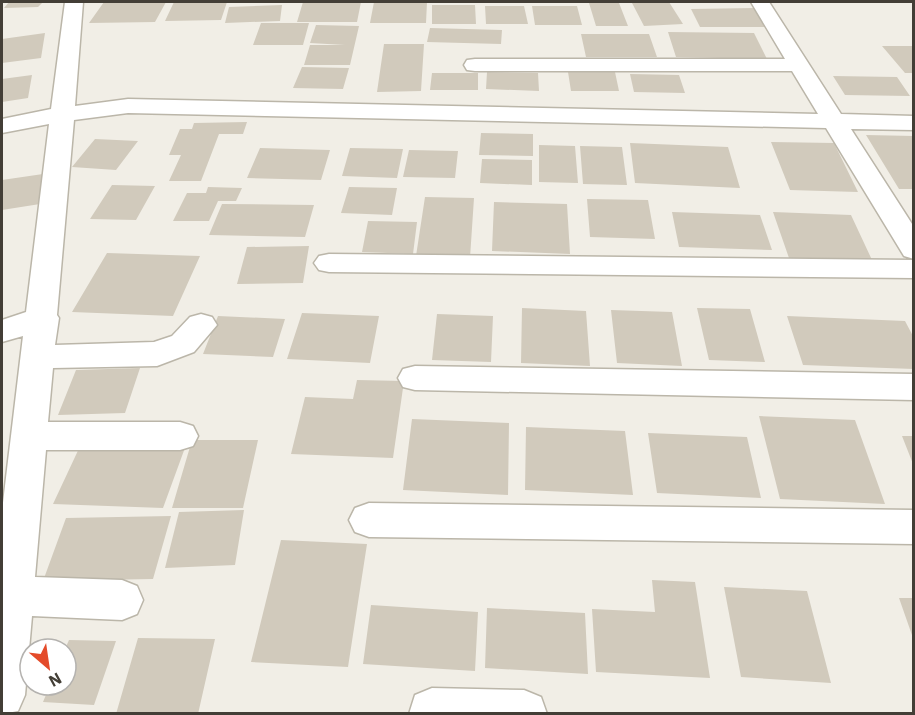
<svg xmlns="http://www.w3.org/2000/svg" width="915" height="715" viewBox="0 0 915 715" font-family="'IBM Plex Sans',sans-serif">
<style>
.building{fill:#d1cabc}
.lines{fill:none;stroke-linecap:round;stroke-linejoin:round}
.minor-casing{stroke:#bbb6a9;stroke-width:3}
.minor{fill:#fff;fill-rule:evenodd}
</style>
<rect width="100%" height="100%" fill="#f1eee6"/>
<path class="building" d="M 9,2 L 43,2 L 38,7 L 4,8 Z
M 104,2 L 166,2 L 155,22 L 89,23 Z
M 174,2 L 227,2 L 221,20 L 165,21 Z
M 303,2 L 361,2 L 357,22 L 297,22 Z
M 374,2 L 427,2 L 426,23 L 370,23 Z
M 669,2 L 683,24 L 644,26 L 632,3 Z
M 589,3 L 619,3 L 628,26 L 596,26 Z
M 282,5 L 280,21 L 225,23 L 229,7 Z
M 432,5 L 475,5 L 476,24 L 432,24 Z
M 485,6 L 524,6 L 528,24 L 486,24 Z
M 532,6 L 577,6 L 582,25 L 535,25 Z
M 754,8 L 766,27 L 700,27 L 691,9 Z
M 261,23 L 309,23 L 303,45 L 253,45 Z
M 316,25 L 359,26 L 350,65 L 304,65 L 310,45 L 345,45 L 310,43 Z
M 430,28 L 502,30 L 501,44 L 427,42 Z
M 668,32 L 754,33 L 767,59 L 676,57 Z
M 45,33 L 41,58 L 2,63 L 2,39 Z
M 581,34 L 649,34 L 657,57 L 586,57 Z
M 384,44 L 424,44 L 421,91 L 377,92 Z
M 882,46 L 914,46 L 914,73 L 905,73 Z
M 302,67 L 349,68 L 343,89 L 293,88 Z
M 487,72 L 538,73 L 539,91 L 486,89 Z
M 568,72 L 615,72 L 619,91 L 571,91 Z
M 432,73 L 478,73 L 478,90 L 430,90 Z
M 630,74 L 679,75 L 685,93 L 634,92 Z
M 32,75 L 28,98 L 2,102 L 2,79 Z
M 833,76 L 897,77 L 910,96 L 845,95 Z
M 247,122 L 243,134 L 219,134 L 201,181 L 169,181 L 181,155 L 169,155 L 180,129 L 192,129 L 194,123 Z
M 481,133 L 533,134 L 533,156 L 479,155 Z
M 866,135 L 914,136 L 914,189 L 899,189 Z
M 95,139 L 138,141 L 116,170 L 72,167 Z
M 771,142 L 834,143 L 858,192 L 790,190 Z
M 630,143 L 728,147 L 740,188 L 635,183 Z
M 539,145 L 575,146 L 578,183 L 539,182 Z
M 580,146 L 622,147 L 627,185 L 583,184 Z
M 260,148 L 330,150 L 321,180 L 247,178 Z
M 350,148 L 403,149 L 397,178 L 342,176 Z
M 409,150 L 458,151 L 455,178 L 403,177 Z
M 482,159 L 532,160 L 532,185 L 480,183 Z
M 43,174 L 40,204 L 2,210 L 2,180 Z
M 112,185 L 155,186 L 136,220 L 90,219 Z
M 208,187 L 242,188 L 236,201 L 218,201 L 209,221 L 173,221 L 187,193 L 206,193 Z
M 349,187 L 397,188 L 392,215 L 341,213 Z
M 425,197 L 474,198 L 470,258 L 416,256 Z
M 587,199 L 648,200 L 655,239 L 590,237 Z
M 494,202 L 567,204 L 570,254 L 492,251 Z
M 222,204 L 314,205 L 305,237 L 209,235 Z
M 672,212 L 760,215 L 772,250 L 679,247 Z
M 773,212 L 851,215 L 872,260 L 789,258 Z
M 368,221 L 417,222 L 413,254 L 362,252 Z
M 309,246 L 303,283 L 237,284 L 247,247 Z
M 107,253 L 200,256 L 173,316 L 72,312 Z
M 522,308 L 586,311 L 590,366 L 521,363 Z
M 697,308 L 750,309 L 765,362 L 709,360 Z
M 611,310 L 672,312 L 682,366 L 617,363 Z
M 302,313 L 379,316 L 370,363 L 287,359 Z
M 437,314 L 493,316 L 491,362 L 432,360 Z
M 218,316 L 285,319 L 273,357 L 203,354 Z
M 787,316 L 905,321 L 914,338 L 914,369 L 803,365 Z
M 140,368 L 125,413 L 58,415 L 76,370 Z
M 357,380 L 404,381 L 393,458 L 291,454 L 305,397 L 353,399 Z
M 759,416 L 855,420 L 885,504 L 780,499 Z
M 412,419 L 509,423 L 508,495 L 403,490 Z
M 526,427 L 625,431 L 633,495 L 525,490 Z
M 648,433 L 747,437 L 761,498 L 657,493 Z
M 902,436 L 914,436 L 914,464 L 913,464 Z
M 192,440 L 258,440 L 243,508 L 172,508 Z
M 82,442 L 186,445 L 163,508 L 53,504 Z
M 244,510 L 235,565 L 165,568 L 179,512 Z
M 171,516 L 153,579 L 43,581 L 66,518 Z
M 281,540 L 367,544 L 348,667 L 251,662 Z
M 652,580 L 695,582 L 710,678 L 596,672 L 592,609 L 655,612 Z
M 724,587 L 807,591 L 831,683 L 741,677 Z
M 899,598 L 914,598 L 914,638 L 913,638 Z
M 371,605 L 478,612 L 475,671 L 363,664 Z
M 487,608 L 585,613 L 588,674 L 485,668 Z
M 138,638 L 215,639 L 198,714 L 116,714 Z
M 69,640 L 116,641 L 94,705 L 43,702 L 50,685 L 66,685 L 65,649 Z"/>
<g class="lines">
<g class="minor-casing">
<path id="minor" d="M 65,2 L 83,2 L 75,106 L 128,99 L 818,114 L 792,71 L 475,71 L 467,70 L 464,65 L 467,60 L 475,59 L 785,59 L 751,2 L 769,2 L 841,114 L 914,116 L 914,130 L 851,129 L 914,227 L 914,259 L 904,256 L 826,128 L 128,113 L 74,120 L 57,315 L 59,318 L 55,345 L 154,342 L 172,336 L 190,317 L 201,314 L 212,317 L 217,325 L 194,352 L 157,366 L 53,368 L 48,422 L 180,422 L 193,426 L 198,436 L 193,446 L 180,450 L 46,450 L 35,577 L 122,580 L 137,586 L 143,600 L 137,614 L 122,620 L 32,616 L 25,695 L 18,711 L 2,714 L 2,511 L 23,336 L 2,342 L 2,320 L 26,312 L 49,124 L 2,133 L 2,119 L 51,109 Z
M 329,254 L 914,260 L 914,278 L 329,272 L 319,270 L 314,263 L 319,256 Z
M 415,366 L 914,374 L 914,400 L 415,390 L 403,387 L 398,378 L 403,369 Z
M 369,503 L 914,510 L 914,544 L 369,537 L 355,532 L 349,520 L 355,508 Z
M 432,688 L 524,690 L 541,697 L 547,714 L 409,714 L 415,695 Z"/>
</g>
<use href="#minor" class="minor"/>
</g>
<rect width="915" height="715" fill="none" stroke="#433e36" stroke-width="6"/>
<g transform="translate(48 667) rotate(151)"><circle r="28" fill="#ffffff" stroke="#b4b2af" stroke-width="1.5"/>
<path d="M0-4.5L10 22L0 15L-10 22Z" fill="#e44b2a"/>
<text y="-9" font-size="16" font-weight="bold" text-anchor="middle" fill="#433e36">N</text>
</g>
</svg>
